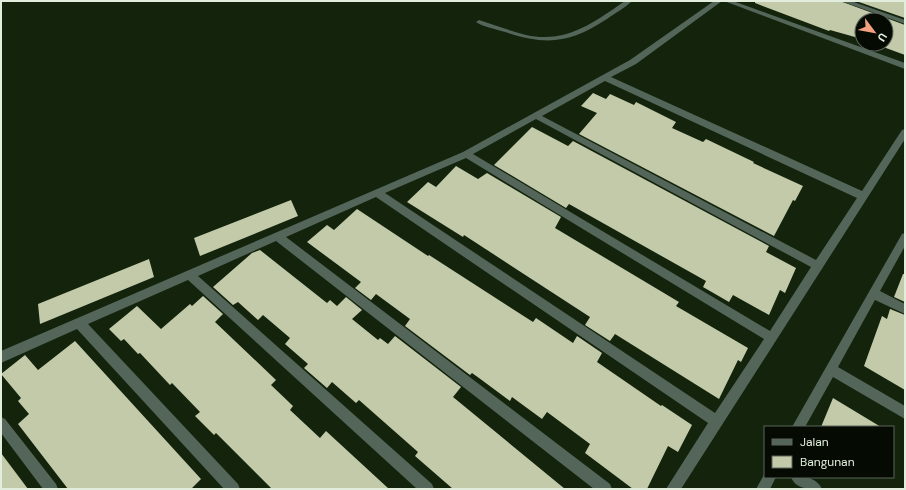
<svg xmlns="http://www.w3.org/2000/svg" width="906" height="490" viewBox="0 0 906 490" font-family="'DM Sans',sans-serif">
<style>
.building{fill:#c3caa9}
.lines{fill:none;stroke-linecap:round;stroke-linejoin:round}
.lane{fill:#536659;fill-rule:evenodd}
.street{fill:#536659;fill-rule:evenodd}
</style>
<rect width="100%" height="100%" fill="#13230c"/>
<path class="building" d="M 755,1 L 840,1 L 905,25 L 905,55 L 875,44 L 886,44 L 886,20 L 862,20 L 862,39 L 830,30 L 829,31 L 755,3 Z
M 856,1 L 905,1 L 905,18 Z
M 593,93 L 606,99 L 610,94 L 634,105 L 636,102 L 676,122 L 672,128 L 703,142 L 706,139 L 754,162 L 753,163 L 803,186 L 795,201 L 793,200 L 774,236 L 579,134 L 597,113 L 581,106 Z
M 532,127 L 568,146 L 573,141 L 769,246 L 766,252 L 796,268 L 785,293 L 780,290 L 769,315 L 733,295 L 729,302 L 703,287 L 706,281 L 569,204 L 566,208 L 494,165 Z
M 456,166 L 478,179 L 487,173 L 561,217 L 555,228 L 679,302 L 676,306 L 748,348 L 741,362 L 738,360 L 719,399 L 615,334 L 610,341 L 585,325 L 590,317 L 464,235 L 463,237 L 407,202 L 428,182 L 436,187 Z
M 291,200 L 298,216 L 200,256 L 194,238 Z
M 357,209 L 428,256 L 429,255 L 533,322 L 536,318 L 573,343 L 577,336 L 602,353 L 597,362 L 661,406 L 662,405 L 692,425 L 678,452 L 668,446 L 647,489 L 633,489 L 585,453 L 590,444 L 547,412 L 542,419 L 512,397 L 510,401 L 479,378 L 472,373 L 470,375 L 405,326 L 410,319 L 376,294 L 371,300 L 355,288 L 361,282 L 307,242 L 327,225 L 334,230 Z
M 260,250 L 327,303 L 330,300 L 337,306 L 346,297 L 362,310 L 352,319 L 378,340 L 380,338 L 388,344 L 395,336 L 461,387 L 453,397 L 565,489 L 453,489 L 415,456 L 418,452 L 359,400 L 356,403 L 332,382 L 327,388 L 304,368 L 308,364 L 285,344 L 290,338 L 263,315 L 258,320 L 238,302 L 233,305 L 213,287 L 252,253 Z
M 149,259 L 154,277 L 40,324 L 38,304 Z
M 903,274 L 905,274 L 905,302 L 894,297 Z
M 203,296 L 223,314 L 215,322 L 276,380 L 271,385 L 293,406 L 290,410 L 320,438 L 326,431 L 389,489 L 272,489 L 216,433 L 214,435 L 195,416 L 200,412 L 172,383 L 170,385 L 140,353 L 138,354 L 124,339 L 121,341 L 109,329 L 137,306 L 161,329 L 190,304 L 192,306 Z
M 890,309 L 905,315 L 905,390 L 864,366 L 882,316 L 887,319 Z
M 75,341 L 201,479 L 191,489 L 68,489 L 18,424 L 29,414 L 18,401 L 21,398 L 1,374 L 25,355 L 38,370 Z
M 833,398 L 881,427 L 821,427 Z
M 1,453 L 28,489 L 1,489 Z"/>
<g class="lines">
<path class="lane" d="M 625,1 L 632,1 C 625,8 615,13 607,19 C 570,43 547,46 505,32 C 496,29 483,27 476,22 L 479,20 C 495,25 510,31 526,35 C 567,44 594,22 625,1 Z"/>
<path class="street" d="M 714,1 L 722,1 L 636,64 L 611,77 L 862,191 L 902,130 L 905,129 L 905,139 L 681,489 L 666,489 L 708,423 L 376,197 L 286,237 L 610,484 L 612,489 L 594,489 L 276,241 L 198,276 L 432,484 L 434,489 L 417,489 L 188,280 L 88,324 L 238,484 L 240,489 L 224,489 L 77,329 L 1,363 L 1,351 L 463,152 L 630,60 ZM 605,81 L 857,198 L 816,260 L 542,116 ZM 536,119 L 811,267 L 770,331 L 473,154 ZM 466,158 L 764,339 L 715,413 L 385,193 Z
M 724,1 L 733,1 L 905,63 L 905,69 Z
M 841,1 L 851,1 L 905,20 L 905,24 Z
M 905,233 L 905,246 L 880,291 L 905,304 L 905,314 L 875,300 L 838,367 L 905,406 L 905,419 L 833,377 L 805,427 L 792,427 L 902,234 Z
M 1,417 L 5,419 L 56,484 L 58,489 L 43,489 L 1,433 Z
M 765,473 L 765,477 L 776,477 L 770,489 L 756,489 Z
M 791,477 C 803,477 816,476 822,489 C 810,489 796,490 791,477 Z"/>
</g>
<rect width="906" height="490" fill="none" stroke="#e2edde" stroke-width="4"/>
<rect x="764" y="426" width="130" height="52" fill="#050a03" stroke="#5d655b"/>
<rect x="772" y="439" width="20" height="6" fill="#536659" stroke="#5d655b"/>
<text x="800" y="446" font-size="12" fill="#e2edde">Jalan</text>
<rect x="772" y="456" width="20" height="12" fill="#c3caa9" stroke="#5d655b"/>
<text x="800" y="466" font-size="12" fill="#e2edde">Bangunan</text>
<g transform="translate(874 32) rotate(122)"><circle r="19" fill="#050a03" stroke="#5d655b"/>
<path d="M0-3L7 15L0 10L-7 15Z" fill="#f2a07f"/>
<text y="-6" font-size="11" font-weight="bold" text-anchor="middle" fill="#e2edde">U</text>
</g>
</svg>
